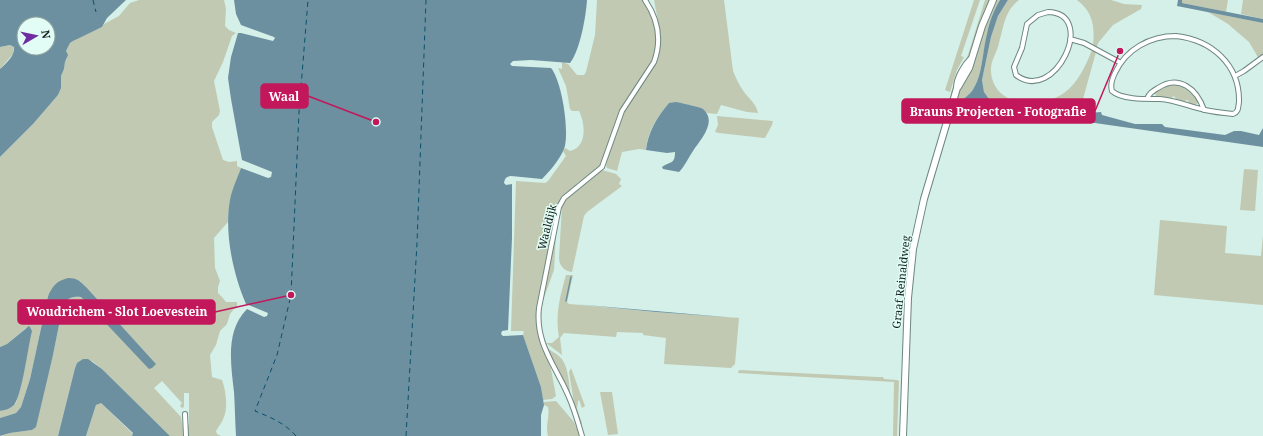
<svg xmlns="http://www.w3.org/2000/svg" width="1263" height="436" viewBox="0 0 1263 436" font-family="'Noto Serif',serif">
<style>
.green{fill:#c1c9b2}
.water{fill:#6d90a1;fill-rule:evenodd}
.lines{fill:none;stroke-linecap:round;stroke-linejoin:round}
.stream{stroke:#6d90a1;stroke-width:1.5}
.ferry{stroke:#08516a;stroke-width:1;stroke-dasharray:5 4;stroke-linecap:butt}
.minor-casing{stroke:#6d8780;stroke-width:6}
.secondary-casing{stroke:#6d8780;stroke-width:8}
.minor{stroke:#fff;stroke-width:4}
.secondary{stroke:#fff;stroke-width:6}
.labels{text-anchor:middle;stroke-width:3;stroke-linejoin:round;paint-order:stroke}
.street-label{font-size:11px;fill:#141e1c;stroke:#e1fdf5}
.leader{fill:none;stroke:#c2185b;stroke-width:1.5}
.callout-dot{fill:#c2185b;stroke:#e1fdf5;stroke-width:1.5}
.callout{fill:#c2185b;stroke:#c2185b;stroke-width:1.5}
.callout-label{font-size:12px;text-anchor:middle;font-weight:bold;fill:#fff}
</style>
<rect width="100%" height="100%" fill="#d4f0e8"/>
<path class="green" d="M 139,0 L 224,0 L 226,9 L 225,26 L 229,30 L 236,33 L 232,36 L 223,62 L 214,81 L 220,111 L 219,115 L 212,122 L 212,127 L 223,160 L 229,162 L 237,161 L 237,166 L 241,168 C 234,186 228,203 228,222 L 214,238 L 215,268 L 220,281 L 218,287 L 218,293 L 222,297 L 226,302 L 237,302 L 237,308 L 234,309 L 230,314 L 227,324 L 220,331 L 216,345 L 210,355 L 212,377 L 222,380 C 226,391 228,407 224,417 C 222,423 218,427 216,431 L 217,434 L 221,436 L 187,436 L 186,425 L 189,425 L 189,393 L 184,393 L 184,407 L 182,408 L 180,406 L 182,403 L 162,381 L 154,388 L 181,417 L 184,436 L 170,436 L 102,369 L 92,361 L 77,363 L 75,368 L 58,436 L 2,436 L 10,433 L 32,430 L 53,355 L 63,305 C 66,298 74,296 81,297 L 156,364 L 80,281 L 48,295 L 30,379 L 21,407 L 16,413 L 0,418 L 0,411 L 10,408 L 16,403 L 20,390 L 29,342 L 26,328 L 7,344 L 0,347 L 0,157 L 33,124 L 58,95 L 61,86 L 61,76 L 64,69 L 65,62 L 67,58 L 66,51 L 70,43 L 79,37 L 102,27 L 104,24 L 119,16 L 130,3 Z
M 597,0 L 643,0 L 651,14 L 657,32 L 655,55 L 622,108 L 601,166 L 583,180 L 577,183 L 576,187 L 569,192 L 557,210 L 538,304 L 537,327 L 538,334 L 543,349 L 550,364 L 556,396 L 552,399 L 543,400 L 541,387 L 523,335 L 524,332 L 523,331 L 511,331 L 516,181 L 545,183 L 548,181 L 566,156 L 563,151 L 565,148 L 570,151 C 588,147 585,123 579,111 L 572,111 L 570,109 L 566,86 L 558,68 L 562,69 L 562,62 L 568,64 L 577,75 L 584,75 L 586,72 L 595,35 Z
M 654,0 L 724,0 L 733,71 C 736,78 739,85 744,92 C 749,99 756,103 758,113 L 747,112 L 721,105 L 717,114 L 707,113 C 698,104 681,103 669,103 C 657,117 647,132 646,150 L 639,149 L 622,152 L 617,171 L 607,168 L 606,165 L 616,130 L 625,110 L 656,60 L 659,52 L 661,37 Z
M 974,0 L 980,0 L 961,56 L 964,57 L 957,70 L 950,92 L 945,90 Z
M 985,0 L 991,0 L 970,56 L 953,93 L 951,93 L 957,76 L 967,58 Z
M 995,0 L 1000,0 C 994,10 989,22 987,34 C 983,52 982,76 972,91 C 970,94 965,97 963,100 L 956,98 L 985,22 Z
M 1008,0 L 1019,0 C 1004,12 1004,26 999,43 C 997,53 990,61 991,72 C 994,108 1041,109 1064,93 C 1078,83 1086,65 1092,50 L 1096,52 L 1083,99 L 1059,113 L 1002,105 L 989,99 L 984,92 L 982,80 L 991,37 L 998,16 Z
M 1077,0 L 1111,0 L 1124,4 L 1142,5 L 1141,9 L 1113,25 L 1098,43 L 1097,47 L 1093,45 C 1095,27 1093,12 1077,0 Z
M 1182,0 L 1228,0 L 1226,12 L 1182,3 Z
M 1243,0 L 1263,0 L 1263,19 L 1241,14 Z
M 1208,12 L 1263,23 L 1263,54 L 1259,59 L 1249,42 L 1228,24 Z
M 10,45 L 14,47 L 13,54 L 0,69 L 0,47 Z
M 1173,85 C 1184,86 1192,93 1198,103 L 1195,105 L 1189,103 L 1188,100 L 1184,101 L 1176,99 L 1174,96 L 1171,98 L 1156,96 L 1155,93 L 1167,86 Z
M 717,116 L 773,121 L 772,125 L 765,138 L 719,133 L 715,132 L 718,125 Z
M 1244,169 L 1258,170 L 1255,211 L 1240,210 Z
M 602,170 L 616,174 L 621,179 L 619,184 L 622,186 L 587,212 L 584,216 L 572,272 C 565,271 560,267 559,259 L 562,205 L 569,196 Z
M 1160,220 L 1227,226 L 1225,253 L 1261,256 L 1263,235 L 1263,305 L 1154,295 Z
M 556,232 L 554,270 L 541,306 Z
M 566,275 L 573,275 L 567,302 L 569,304 L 656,312 L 739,318 L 735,364 L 731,368 L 664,364 L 666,338 L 643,335 L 643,333 L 617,332 L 616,337 L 564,333 L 560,338 L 562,355 L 546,343 L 552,343 L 559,337 C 555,315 560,296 566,275 Z
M 547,348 C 551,351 556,353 560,357 C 569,366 569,385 571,397 Z
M 571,368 L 585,406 L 582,408 L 579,400 L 578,401 L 577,409 L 582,423 L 581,426 L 575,409 L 569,372 Z
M 739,370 L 878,377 L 883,377 L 884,379 L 897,380 L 899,381 L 897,436 L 893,436 L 894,382 L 738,373 Z
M 600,392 L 612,392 L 618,434 L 608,435 Z
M 556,401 L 574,422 L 580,436 L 548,436 C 545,426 550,417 548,407 L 544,405 L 544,402 Z
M 99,403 L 101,403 L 133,434 L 132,436 L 86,436 L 96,405 Z"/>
<path class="water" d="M 0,0 L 126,0 L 107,18 L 102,27 L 73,41 L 70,43 L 66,51 L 68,55 L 65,62 L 64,69 L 61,76 L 61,88 L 58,95 L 33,124 L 0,157 L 0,69 C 6,63 15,56 14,47 L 10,45 L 0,47 ZM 24,24 L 48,24 L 48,48 L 24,48 Z
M 234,0 L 587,0 C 586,16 580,51 570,63 L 531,60 L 513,61 L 510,64 L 512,66 L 551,68 C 562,81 570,133 564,149 C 560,159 550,171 542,179 L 511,176 C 506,177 505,178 504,183 L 506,185 L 512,184 L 512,238 L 508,330 L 502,331 L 501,334 L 503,336 L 523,335 L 541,387 L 544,405 L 541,415 L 541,436 L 236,436 C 235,421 235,407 234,392 C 231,365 225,331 247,309 L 264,317 L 267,316 L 268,313 L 246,304 C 233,274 224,232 230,200 C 232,189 237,179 241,168 L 268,178 L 271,177 L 272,172 L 242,160 L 231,99 L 228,78 L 231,57 L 238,33 L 241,33 L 273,41 L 275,38 L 274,37 L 241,25 L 236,14 Z
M 1000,0 L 1008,0 L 998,16 L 991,37 L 982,80 L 984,92 L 989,99 L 1002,105 L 1059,113 L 1083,99 L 1085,100 L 1087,113 L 1101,112 L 1102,115 L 1135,124 L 1162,124 L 1165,127 L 1225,135 L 1234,131 L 1241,131 L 1259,135 L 1263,128 L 1263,147 L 962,104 L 958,111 L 955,110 L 959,99 L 963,100 C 965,97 970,94 972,91 C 983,75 982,53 987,34 C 989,22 994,10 1000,0 Z
M 1178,0 L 1182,0 L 1182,3 L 1263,19 L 1263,23 L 1177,6 Z
M 676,102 C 681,103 701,107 703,109 C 718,122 700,140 693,151 C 688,158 685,166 679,172 L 663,169 L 662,167 C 670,161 675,165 675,152 L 667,153 L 646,150 C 648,132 657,117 669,103 Z
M 68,278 C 77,278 80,281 86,287 L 156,364 L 152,368 L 149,369 L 81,297 C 74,296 66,298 63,305 L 53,355 L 36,427 L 32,430 L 10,433 L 0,436 L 0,418 L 16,413 L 21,407 L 30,379 L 48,296 C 53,285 57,281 68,278 Z
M 574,304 L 737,318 L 738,318 L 656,312 Z
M 29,326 L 30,327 L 32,331 C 28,346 22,396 14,405 C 10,409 5,410 0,411 L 0,347 L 7,344 Z
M 83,359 L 88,359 L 102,369 L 170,436 L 132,436 L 133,433 L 101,403 L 96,405 L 86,436 L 58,436 L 75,368 L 77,363 Z"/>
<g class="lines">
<path class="stream" d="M 566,301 L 571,277"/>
<path class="ferry" d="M 93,0 L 96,12
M 296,436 C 285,423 270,417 255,411 L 277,355 L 291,295 L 299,112 L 308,0
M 406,436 L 417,243 L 426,0"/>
<g class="minor-casing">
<path id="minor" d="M 1048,12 C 1098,13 1055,105 1016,75 L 1014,67 L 1022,48 L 1027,24 L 1038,15 Z
M 1176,36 C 1212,40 1240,65 1239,102 C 1238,107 1239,112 1233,114 C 1223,113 1214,112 1205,110 C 1190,107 1176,100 1160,99 C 1147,99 1122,100 1112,91 C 1110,85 1112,79 1115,73 C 1126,49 1150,36 1176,36 Z
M 1070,39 L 1084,43 L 1121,63
M 1235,76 L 1244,71 L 1263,57
M 1147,99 C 1149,93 1153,91 1158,88 C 1179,74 1197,89 1204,110
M 185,414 L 186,436
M 582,436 C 578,422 574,408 568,395 C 555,365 535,343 539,308 L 559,207 L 564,198 L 569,194 L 602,167 L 622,111 L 654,62 C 662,40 658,19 645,0"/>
</g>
<g class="secondary-casing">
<path id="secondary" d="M 958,87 L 969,68 L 982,26 L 993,0
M 903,436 L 908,298 L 913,249 L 924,199 L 957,88 C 957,78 965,65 972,58"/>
</g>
<use href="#minor" class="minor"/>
<use href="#secondary" class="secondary"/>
</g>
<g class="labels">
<g class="street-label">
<text transform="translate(547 227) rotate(-76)" y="4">Waaldijk</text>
<text transform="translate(901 282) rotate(-84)" y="4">Graaf Reinaldweg</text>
</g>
</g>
<path class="leader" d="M376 122L308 96M1120 51L1095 111M291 295L215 312"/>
<g class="callout-dot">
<circle cx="376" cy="122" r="4"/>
<circle cx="1120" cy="51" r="4"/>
<circle cx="291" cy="295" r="4"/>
</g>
<g class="callout">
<rect x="261" y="84" width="47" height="24" rx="4"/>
<rect x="902" y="99" width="193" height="24" rx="4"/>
<rect x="18" y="300" width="197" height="24" rx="4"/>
</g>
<g class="callout-label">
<text x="284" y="101">Waal</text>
<text x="998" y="116">Brauns Projecten - Fotografie</text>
<text x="117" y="316">Woudrichem - Slot Loevestein</text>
</g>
<g transform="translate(36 36) rotate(81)"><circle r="19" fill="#e1fdf5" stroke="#8fa49e"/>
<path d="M0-3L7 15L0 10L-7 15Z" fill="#702da2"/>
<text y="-6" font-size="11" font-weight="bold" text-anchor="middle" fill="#141e1c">N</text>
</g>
</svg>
